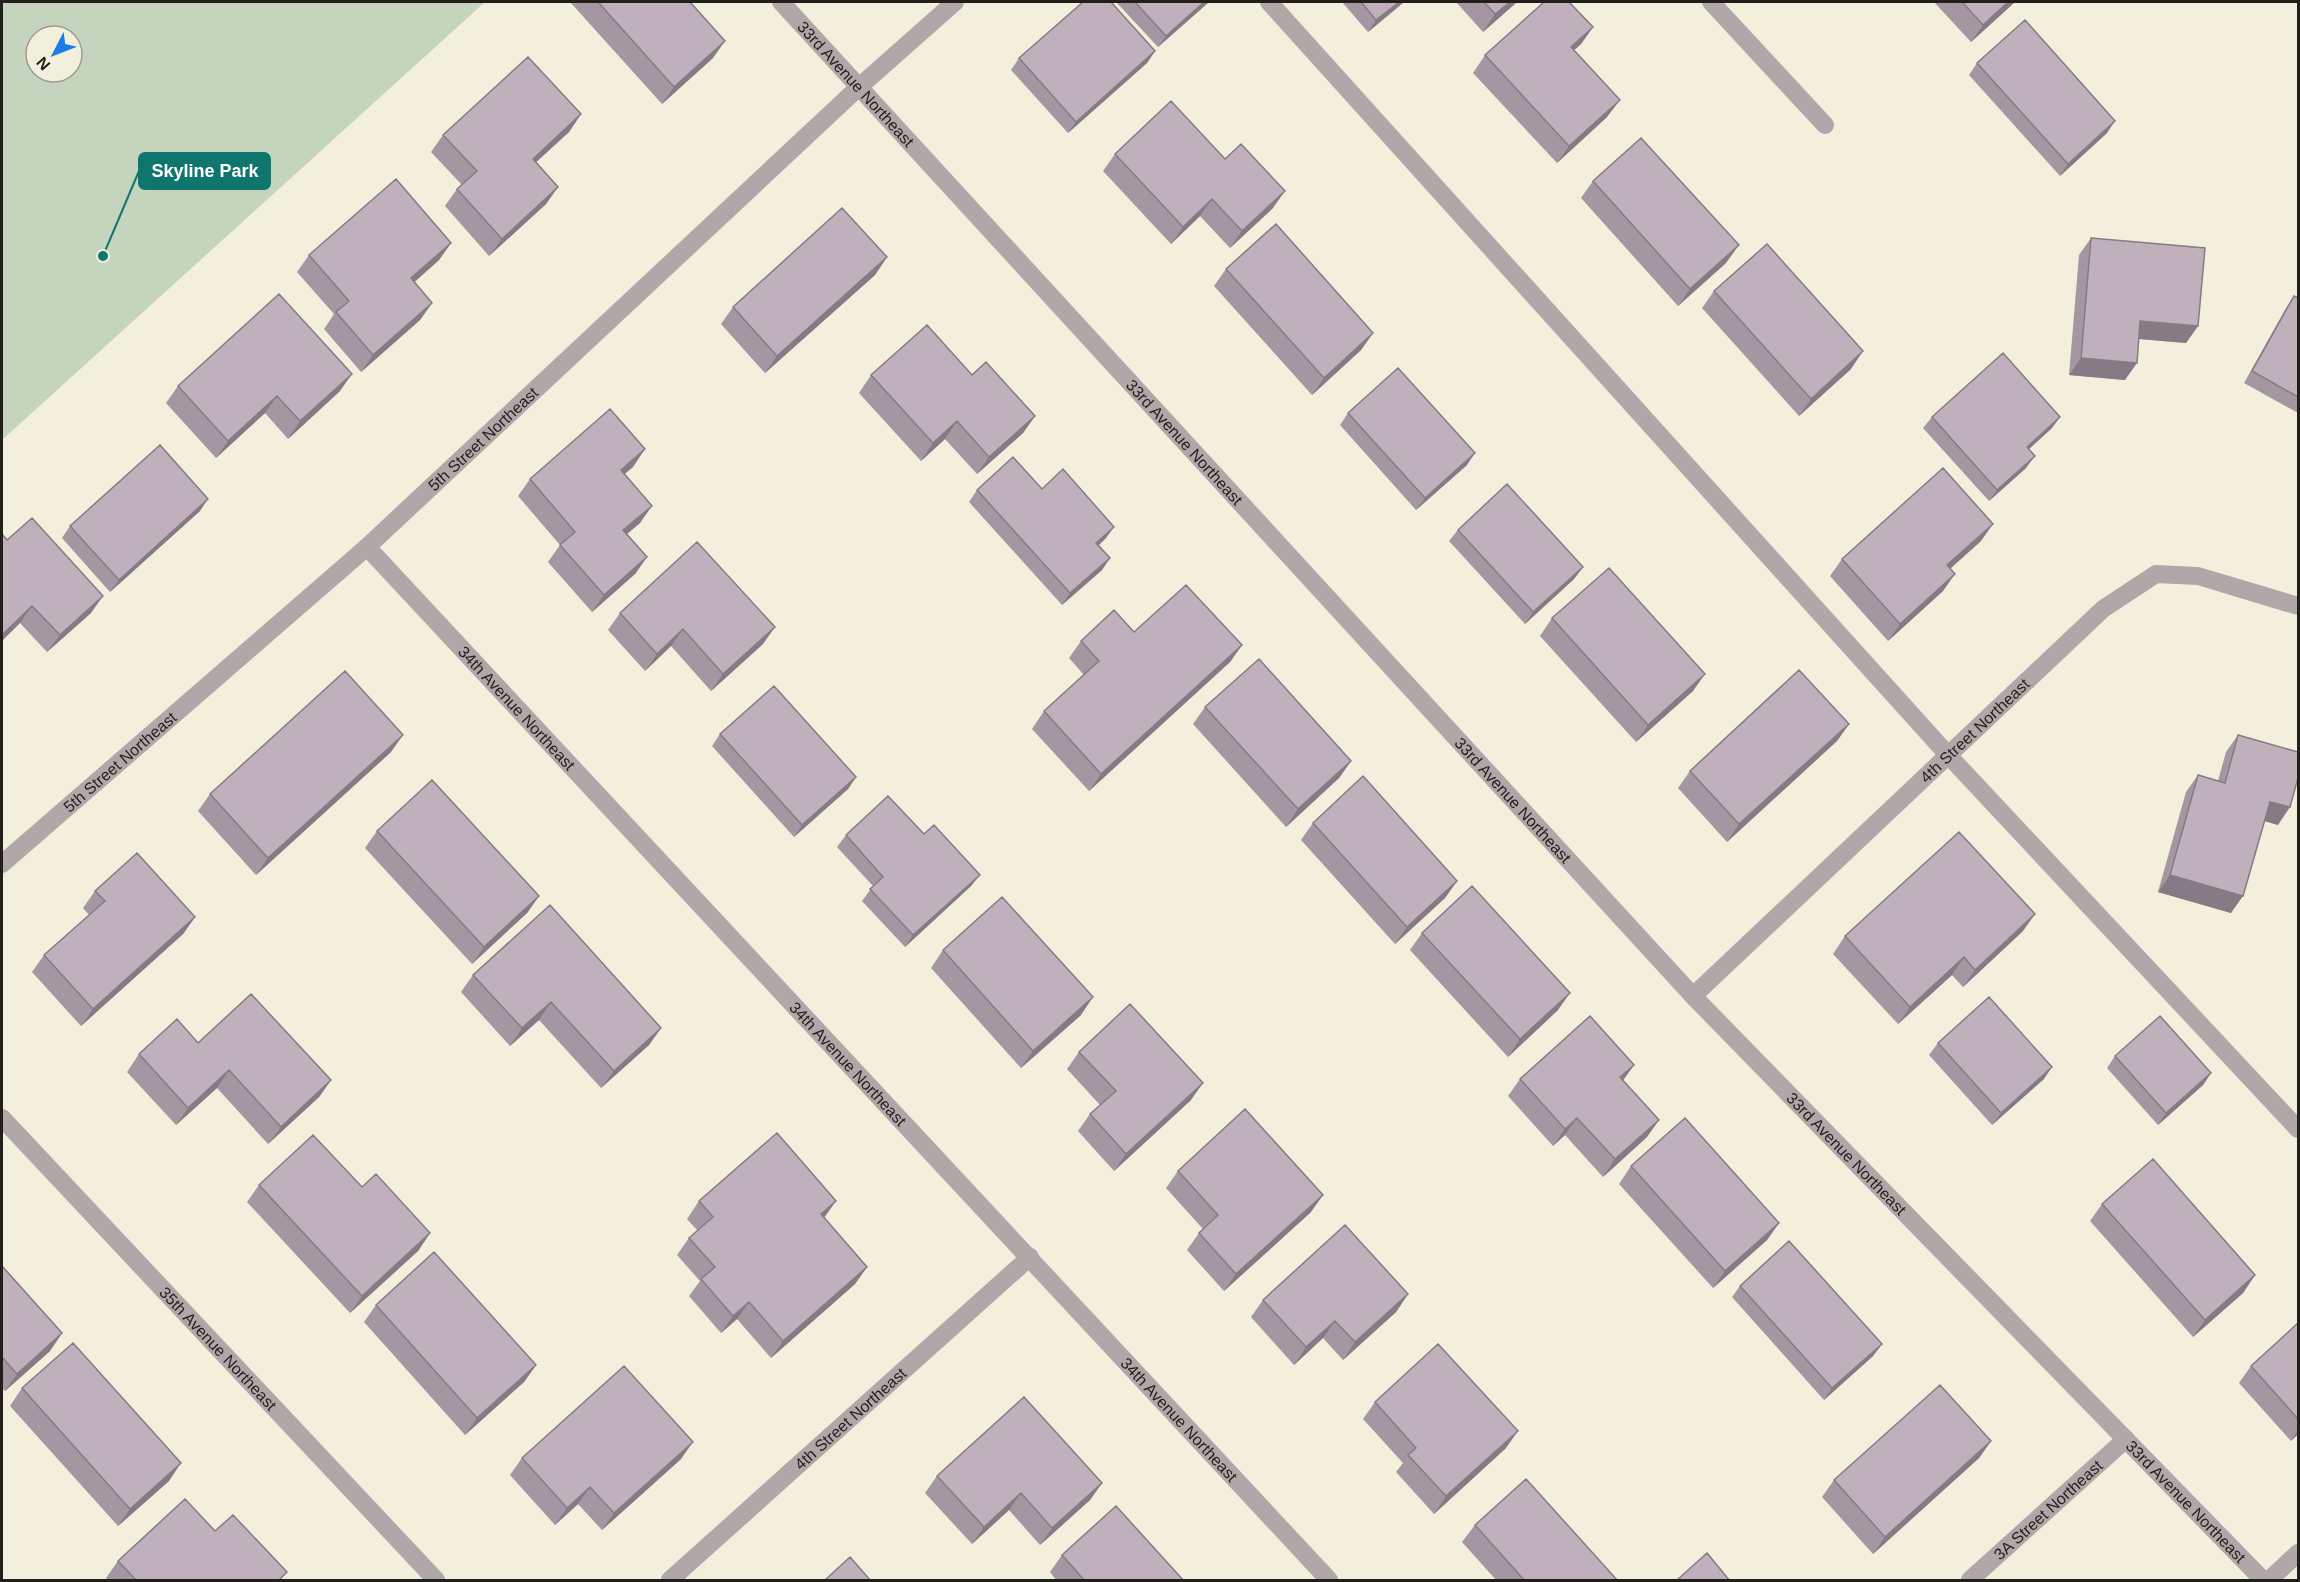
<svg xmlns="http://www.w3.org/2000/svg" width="2300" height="1582" viewBox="0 0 2300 1582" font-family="Helvetica,sans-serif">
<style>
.green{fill:#c5d5bd;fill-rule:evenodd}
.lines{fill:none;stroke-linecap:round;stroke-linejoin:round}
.lane{stroke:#b0a7a8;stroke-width:18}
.street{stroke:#b0a7a8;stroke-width:18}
.wall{fill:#a597a2}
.shaded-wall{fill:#867b84}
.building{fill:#c0b0bc;stroke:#867b84;stroke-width:1.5}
.labels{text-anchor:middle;stroke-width:5;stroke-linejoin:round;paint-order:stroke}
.street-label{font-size:16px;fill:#211f19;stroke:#f2efdd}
.leader{fill:none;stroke:#0f766e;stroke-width:2}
.callout-dot{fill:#0f766e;stroke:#f2efdd;stroke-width:2}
.callout{fill:#0f766e;stroke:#0f766e;stroke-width:2}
.callout-label{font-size:18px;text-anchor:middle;font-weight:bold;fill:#fff}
</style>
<rect width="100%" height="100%" fill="#f2efdd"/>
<path class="green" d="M 2,2 L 485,2 L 2,440 ZM 36,36 L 72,36 L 72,72 L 36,72 Z"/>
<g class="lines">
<path class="lane" d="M 1269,2 L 1948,755 L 2298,1129"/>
<g class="street">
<path id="s1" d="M 781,2 L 1693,996 L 2263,1580"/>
<path d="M 1711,2 L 1825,125"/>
<path id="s2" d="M 367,547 L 1329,1580"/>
<path id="s3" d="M 2,864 L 367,547 L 859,87 L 955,2"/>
<path id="s4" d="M 1693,996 L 2103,609 L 2156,574 L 2198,576 L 2298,606"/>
<path id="s5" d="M 2,1118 L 436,1580"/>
<path id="s6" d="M 670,1580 L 1030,1257"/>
<path id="s7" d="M 1970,1580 L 2126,1439"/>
<path d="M 2269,1580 L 2298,1553"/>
</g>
</g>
<path class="wall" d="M 570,2 L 690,2 L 713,58 L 662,104 Z
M 1116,2 L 1209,2 L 1158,47 Z
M 1342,2 L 1404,2 L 1368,32 Z
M 1456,2 L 1517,2 L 1483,32 Z
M 1934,2 L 2015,2 L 1971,42 Z
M 1593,27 L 1581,44 L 1574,50 L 1607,117 L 1557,163 L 1473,73 L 1485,55 Z
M 1155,51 L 1147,63 L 1068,133 L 1011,70 L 1019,58 Z
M 1977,63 L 2107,133 L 2060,176 L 1969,75 Z
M 581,114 L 569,132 L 536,162 L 558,187 L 546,204 L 489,256 L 445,206 L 457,189 L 462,185 L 431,152 L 443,135 Z
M 1115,154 L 1225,159 L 1273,208 L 1230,248 L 1200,216 L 1171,244 L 1103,171 Z
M 1593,181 L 1726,263 L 1678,306 L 1581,198 Z
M 2091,238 L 2198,326 L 2186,343 L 2139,339 L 2125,380 L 2069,375 L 2079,255 Z
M 451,243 L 439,260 L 414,282 L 432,303 L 420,320 L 361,372 L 324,329 L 334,314 L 297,272 L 309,255 Z
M 887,257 L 875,275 L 765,373 L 721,324 L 733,307 Z
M 1226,269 L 1373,333 L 1361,350 L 1312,395 L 1214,286 Z
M 1714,291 L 1851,369 L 1799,416 L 1702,308 Z
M 2294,296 L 2298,298 L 2298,413 L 2244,383 L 2286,308 Z
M 871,375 L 972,375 L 1035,416 L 1023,433 L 977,474 L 945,439 L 921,461 L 859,393 Z
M 178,386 L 340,391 L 288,439 L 265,413 L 216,458 L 166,403 Z
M 1348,413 L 1467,465 L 1416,510 L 1340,425 Z
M 1932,417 L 2052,428 L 2029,449 L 2026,468 L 1989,501 L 1923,428 Z
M 633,467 L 624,474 L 640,523 L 627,534 L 647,557 L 635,574 L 592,612 L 548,562 L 560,545 L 518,496 L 530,479 Z
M 1042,489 L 1106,538 L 1099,545 L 1110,558 L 1102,570 L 1062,605 L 969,502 L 977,490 Z
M 200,511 L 110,592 L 62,538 L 70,526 Z
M 1458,530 L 1583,567 L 1574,579 L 1525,624 L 1449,541 Z
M 7,540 L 91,613 L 47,652 L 20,623 Z
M 1981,541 L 1951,568 L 1943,591 L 1888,641 L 1830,576 L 1842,559 Z
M 620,613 L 763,644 L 711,691 L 671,646 L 645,671 L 608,630 Z
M 1552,618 L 1693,691 L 1636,742 L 1540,636 Z
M 1134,632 L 1242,645 L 1230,662 L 1089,791 L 1032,729 L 1044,711 L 1084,675 L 1069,658 L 1081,641 Z
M 1205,707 L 1351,761 L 1339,778 L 1286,827 L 1193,724 Z
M 1849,724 L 1837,741 L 1727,842 L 1678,788 L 1690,771 Z
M 720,734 L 856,777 L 848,789 L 794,837 L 712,746 Z
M 2238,735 L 2278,825 L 2264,821 L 2231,913 L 2158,892 L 2186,792 L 2198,775 L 2218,781 L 2226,752 Z
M 391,752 L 256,875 L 198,811 L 210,794 Z
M 1313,823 L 1457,881 L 1445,898 L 1395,944 L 1301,840 Z
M 377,831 L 539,896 L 527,913 L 472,964 L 365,848 Z
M 924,834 L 971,886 L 905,947 L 862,901 L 873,886 L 837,847 L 846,835 Z
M 95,891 L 195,917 L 183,934 L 81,1026 L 32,972 L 44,955 L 89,915 L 83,908 Z
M 2023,931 L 1963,987 L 1952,975 L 1898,1024 L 1833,954 L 1845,936 Z
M 1422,933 L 1558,1010 L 1508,1057 L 1410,950 Z
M 943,950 L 1081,1015 L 1021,1068 L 931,968 Z
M 473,975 L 661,1028 L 649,1045 L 601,1088 L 539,1020 L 510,1046 L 461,992 Z
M 198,1043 L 331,1080 L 319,1097 L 268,1144 L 217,1088 L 176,1125 L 127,1072 L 139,1054 Z
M 1938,1043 L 2044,1079 L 1992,1125 L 1929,1055 Z
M 1079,1052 L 1191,1100 L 1114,1171 L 1078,1131 L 1090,1114 L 1100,1105 L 1067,1069 Z
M 2115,1056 L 2211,1073 L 2203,1085 L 2158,1125 L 2107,1068 Z
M 1634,1065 L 1623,1080 L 1647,1137 L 1603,1177 L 1565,1135 L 1553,1146 L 1508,1096 L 1520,1079 Z
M 1631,1166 L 1779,1223 L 1767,1240 L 1713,1288 L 1619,1184 Z
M 1178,1171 L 1311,1212 L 1224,1291 L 1187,1250 L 1199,1233 L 1203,1229 L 1166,1188 Z
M 259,1185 L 362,1187 L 430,1233 L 418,1251 L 350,1313 L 247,1202 Z
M 699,1201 L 824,1218 L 867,1267 L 855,1284 L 771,1358 L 737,1319 L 721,1333 L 689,1296 L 700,1281 L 677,1255 L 689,1238 L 698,1231 L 687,1219 Z
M 2102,1204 L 2255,1275 L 2243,1293 L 2193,1337 L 2090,1221 Z
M 2,1266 L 62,1333 L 50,1351 L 5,1391 L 2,1388 Z
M 1740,1286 L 1882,1344 L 1873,1356 L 1824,1400 L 1732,1297 Z
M 1408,1294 L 1396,1312 L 1343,1360 L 1323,1338 L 1294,1365 L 1251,1317 L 1263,1300 Z
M 376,1305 L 536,1365 L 524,1382 L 465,1435 L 364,1322 Z
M 2298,1323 L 2298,1434 L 2291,1441 L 2239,1383 L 2251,1366 Z
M 22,1388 L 169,1481 L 118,1526 L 10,1406 Z
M 1375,1402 L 1506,1448 L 1434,1514 L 1396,1472 L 1403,1463 L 1363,1419 Z
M 1991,1441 L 1979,1458 L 1873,1554 L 1822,1497 L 1834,1480 Z
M 522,1458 L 681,1459 L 602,1530 L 578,1504 L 555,1525 L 510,1475 Z
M 937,1476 L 1102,1483 L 1090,1500 L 1040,1545 L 1009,1510 L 972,1544 L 925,1493 Z
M 1475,1525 L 1618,1581 L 1497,1581 L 1462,1542 Z
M 215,1531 L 281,1581 L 109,1581 L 106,1578 L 118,1561 Z
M 1062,1555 L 1184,1581 L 1057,1581 L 1050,1572 Z"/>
<path class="shaded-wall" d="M 1204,2 L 1209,2 L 1158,47 L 1166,36 Z
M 1399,2 L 1404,2 L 1368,32 L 1376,20 Z
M 1510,2 L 1517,2 L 1483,32 L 1495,14 Z
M 2008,2 L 2015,2 L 1971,42 L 1983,25 Z
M 1593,27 L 1581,44 L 1559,64 L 1571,47 Z
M 725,41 L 713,58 L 662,104 L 674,87 Z
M 1155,51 L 1147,63 L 1068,133 L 1076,122 Z
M 1620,100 L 1607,117 L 1557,163 L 1569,146 Z
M 581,114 L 569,132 L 521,176 L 533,159 Z
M 2115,121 L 2107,133 L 2060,176 L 2068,164 Z
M 558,187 L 546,204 L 489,256 L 502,239 Z
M 1285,191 L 1273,208 L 1230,248 L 1242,231 Z
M 1212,199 L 1200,216 L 1171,244 L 1183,227 Z
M 451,243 L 439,260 L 399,296 L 411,278 Z
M 1739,245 L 1726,263 L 1678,306 L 1690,289 Z
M 887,257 L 875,275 L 765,373 L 777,356 Z
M 432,303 L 420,320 L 361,372 L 373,355 Z
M 2140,321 L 2198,326 L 2186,343 L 2128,338 Z
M 1373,333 L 1361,350 L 1312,395 L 1324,378 Z
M 1863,351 L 1851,369 L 1799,416 L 1811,399 Z
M 2081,358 L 2137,363 L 2125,380 L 2069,375 Z
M 352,374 L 340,391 L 288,439 L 300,421 Z
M 277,396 L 265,413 L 216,458 L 228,441 Z
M 1035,416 L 1023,433 L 977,474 L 989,457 Z
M 2060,417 L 2052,428 L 2018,459 L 2027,447 Z
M 957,421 L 945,439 L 921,461 L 933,443 Z
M 645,449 L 633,467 L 609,487 L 621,470 Z
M 1475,453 L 1467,465 L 1416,510 L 1425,498 Z
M 2035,456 L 2026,468 L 1989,501 L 1997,490 Z
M 208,499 L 200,511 L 110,592 L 119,580 Z
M 652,506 L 640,523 L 611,547 L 623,530 Z
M 1993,524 L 1981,541 L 1935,582 L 1947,565 Z
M 1114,527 L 1106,538 L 1088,554 L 1096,543 Z
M 647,557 L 635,574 L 592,612 L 604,595 Z
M 1110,558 L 1102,570 L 1062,605 L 1070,593 Z
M 1583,567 L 1574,579 L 1525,624 L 1533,612 Z
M 1955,574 L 1943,591 L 1888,641 L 1900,624 Z
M 103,596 L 91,613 L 47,652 L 60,635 Z
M 32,606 L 20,623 L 2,641 L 2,635 Z
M 775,627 L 763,644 L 711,691 L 723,674 Z
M 683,629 L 671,646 L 645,671 L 657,654 Z
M 1242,645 L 1230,662 L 1089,791 L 1101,774 Z
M 1705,674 L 1693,691 L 1636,742 L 1648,725 Z
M 1849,724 L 1837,741 L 1727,842 L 1739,824 Z
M 403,735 L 391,752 L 256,875 L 268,858 Z
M 1351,761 L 1339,778 L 1286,827 L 1298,809 Z
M 856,777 L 848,789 L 794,837 L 802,825 Z
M 2270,802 L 2290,807 L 2278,825 L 2258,819 Z
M 980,875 L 971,886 L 905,947 L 913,935 Z
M 2170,875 L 2243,896 L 2231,913 L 2158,892 Z
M 1457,881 L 1445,898 L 1395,944 L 1407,927 Z
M 539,896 L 527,913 L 472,964 L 484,947 Z
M 2035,914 L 2023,931 L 1963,987 L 1975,970 Z
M 195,917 L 183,934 L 81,1026 L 93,1009 Z
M 1964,957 L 1952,975 L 1898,1024 L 1910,1007 Z
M 1570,993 L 1558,1010 L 1508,1057 L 1520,1039 Z
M 1093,997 L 1081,1015 L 1021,1068 L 1033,1051 Z
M 551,1002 L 539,1020 L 510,1046 L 522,1028 Z
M 661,1028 L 649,1045 L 601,1088 L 614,1071 Z
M 1634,1065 L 1622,1082 L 1620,1077 Z
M 2052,1067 L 2044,1079 L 1992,1125 L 2001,1113 Z
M 229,1070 L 217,1088 L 176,1125 L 188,1108 Z
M 2211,1073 L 2203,1085 L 2158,1125 L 2166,1113 Z
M 331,1080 L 319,1097 L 268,1144 L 281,1127 Z
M 1203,1083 L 1191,1100 L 1114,1171 L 1126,1154 Z
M 1577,1118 L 1565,1135 L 1553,1146 L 1565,1129 Z
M 1659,1120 L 1647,1137 L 1603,1177 L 1615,1159 Z
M 1323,1195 L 1311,1212 L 1224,1291 L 1236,1274 Z
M 836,1201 L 824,1218 L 821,1214 Z
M 1779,1223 L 1767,1240 L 1713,1288 L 1725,1271 Z
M 430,1233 L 418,1251 L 350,1313 L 362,1296 Z
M 867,1267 L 855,1284 L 771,1358 L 783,1341 Z
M 2255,1275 L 2243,1293 L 2193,1337 L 2205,1320 Z
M 1408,1294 L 1396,1312 L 1343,1360 L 1355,1342 Z
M 749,1302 L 737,1319 L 721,1333 L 733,1316 Z
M 1335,1321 L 1323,1338 L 1294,1365 L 1306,1347 Z
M 62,1333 L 50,1351 L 5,1391 L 17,1374 Z
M 1882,1344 L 1873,1356 L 1824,1400 L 1832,1388 Z
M 536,1365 L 524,1382 L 465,1435 L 477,1418 Z
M 2298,1430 L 2298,1434 L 2291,1441 Z
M 1518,1431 L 1506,1448 L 1434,1514 L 1446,1496 Z
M 1991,1441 L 1979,1458 L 1873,1554 L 1885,1537 Z
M 693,1442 L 681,1459 L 602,1530 L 614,1513 Z
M 181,1463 L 169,1481 L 118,1526 L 130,1509 Z
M 1102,1483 L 1090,1500 L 1040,1545 L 1052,1528 Z
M 590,1487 L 578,1504 L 555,1525 L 567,1508 Z
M 1021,1493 L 1009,1510 L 972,1544 L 984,1527 Z"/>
<path class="building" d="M 598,2 L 690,2 L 725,41 L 674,87 Z
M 1083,2 L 1111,2 L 1155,51 L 1076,122 L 1019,58 Z
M 1135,2 L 1204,2 L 1166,36 Z
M 1361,2 L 1399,2 L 1376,20 Z
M 1484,2 L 1510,2 L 1495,14 Z
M 1544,2 L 1569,2 L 1593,27 L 1571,47 L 1620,100 L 1569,146 L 1485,55 Z
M 1962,2 L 2008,2 L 1983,25 Z
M 2025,20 L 2115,121 L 2068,164 L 1977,63 Z
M 528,57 L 581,114 L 533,159 L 558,187 L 502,239 L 457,189 L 477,171 L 443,135 Z
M 1171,101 L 1225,159 L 1241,144 L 1285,191 L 1242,231 L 1212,199 L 1183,227 L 1115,154 Z
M 1641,138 L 1739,245 L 1690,289 L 1593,181 Z
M 396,179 L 451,243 L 411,278 L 432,303 L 373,355 L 336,312 L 349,301 L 309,255 Z
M 842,208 L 887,257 L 777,356 L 733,307 Z
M 1276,224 L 1373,333 L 1324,378 L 1226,269 Z
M 2091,238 L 2205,248 L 2198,326 L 2140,321 L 2137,363 L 2081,358 Z
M 1767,244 L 1863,351 L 1811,399 L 1714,291 Z
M 279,294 L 352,374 L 300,421 L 277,396 L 228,441 L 178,386 Z
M 2294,296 L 2298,298 L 2298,397 L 2252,371 Z
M 927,325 L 972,375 L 986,362 L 1035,416 L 989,457 L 957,421 L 933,443 L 871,375 Z
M 2003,353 L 2060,417 L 2027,447 L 2035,456 L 1997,490 L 1932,417 Z
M 1398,368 L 1475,453 L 1425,498 L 1348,413 Z
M 610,409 L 645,449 L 621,470 L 652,506 L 623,530 L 647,557 L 604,595 L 560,545 L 575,532 L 530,479 Z
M 160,445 L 208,499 L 119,580 L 70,526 Z
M 1013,457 L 1042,489 L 1063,469 L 1114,527 L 1096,543 L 1110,558 L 1070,593 L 977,490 Z
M 1943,468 L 1993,524 L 1947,565 L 1955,574 L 1900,624 L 1842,559 Z
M 1507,484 L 1583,567 L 1533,612 L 1458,530 Z
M 32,518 L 103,596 L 60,635 L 32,606 L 2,635 L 2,534 L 7,540 Z
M 697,542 L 775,627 L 723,674 L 683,629 L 657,654 L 620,613 Z
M 1609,568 L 1705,674 L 1648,725 L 1552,618 Z
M 1186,585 L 1242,645 L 1101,774 L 1044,711 L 1099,661 L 1081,641 L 1114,610 L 1134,632 Z
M 1259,659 L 1351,761 L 1298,809 L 1205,707 Z
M 1799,670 L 1849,724 L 1739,824 L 1690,771 Z
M 345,671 L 403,735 L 268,858 L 210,794 Z
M 774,686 L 856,777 L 802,825 L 720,734 Z
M 2238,735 L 2298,752 L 2298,778 L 2290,807 L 2270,802 L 2243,896 L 2170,875 L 2198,775 L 2225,783 Z
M 1363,776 L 1457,881 L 1407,927 L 1313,823 Z
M 432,780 L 539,896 L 484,947 L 377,831 Z
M 888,796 L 924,834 L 934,825 L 980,875 L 913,935 L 870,889 L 883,877 L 846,835 Z
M 1959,832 L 2035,914 L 1975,970 L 1964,957 L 1910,1007 L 1845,936 Z
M 137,853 L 195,917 L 93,1009 L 44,955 L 105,901 L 95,891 Z
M 1472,886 L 1570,993 L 1520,1039 L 1422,933 Z
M 1002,897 L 1093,997 L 1033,1051 L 943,950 Z
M 550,905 L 661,1028 L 614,1071 L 551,1002 L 522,1028 L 473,975 Z
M 251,994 L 331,1080 L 281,1127 L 229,1070 L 188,1108 L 139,1054 L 177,1019 L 198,1043 Z
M 1989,997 L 2052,1067 L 2001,1113 L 1938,1043 Z
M 1130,1004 L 1203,1083 L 1126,1154 L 1090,1114 L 1116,1091 L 1079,1052 Z
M 1590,1016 L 1634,1065 L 1620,1077 L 1659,1120 L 1615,1159 L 1577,1118 L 1565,1129 L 1520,1079 Z
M 2160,1016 L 2211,1073 L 2166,1113 L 2115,1056 Z
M 1245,1109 L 1323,1195 L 1236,1274 L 1199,1233 L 1218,1215 L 1178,1171 Z
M 1685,1118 L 1779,1223 L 1725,1271 L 1631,1166 Z
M 777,1133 L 836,1201 L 821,1214 L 867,1267 L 783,1341 L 749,1302 L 733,1316 L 701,1279 L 715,1267 L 689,1238 L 713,1217 L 699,1201 Z
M 313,1135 L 362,1187 L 376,1174 L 430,1233 L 362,1296 L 259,1185 Z
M 2153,1159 L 2255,1275 L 2205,1320 L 2102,1204 Z
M 1345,1225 L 1408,1294 L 1355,1342 L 1335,1321 L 1306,1347 L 1263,1300 Z
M 1789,1241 L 1882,1344 L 1832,1388 L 1740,1286 Z
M 434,1252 L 536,1365 L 477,1418 L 376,1305 Z
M 2,1266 L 62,1333 L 17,1374 L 2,1357 Z
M 2298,1323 L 2298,1419 L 2251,1366 Z
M 73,1343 L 181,1463 L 130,1509 L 22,1388 Z
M 1438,1344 L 1518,1431 L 1446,1496 L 1408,1455 L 1416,1448 L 1375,1402 Z
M 624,1366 L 693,1442 L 614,1513 L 590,1487 L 567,1508 L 522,1458 Z
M 1940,1385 L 1991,1441 L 1885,1537 L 1834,1480 Z
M 1024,1397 L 1102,1483 L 1052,1528 L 1021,1493 L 984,1527 L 937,1476 Z
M 1526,1479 L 1618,1581 L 1525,1581 L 1475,1525 Z
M 185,1499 L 215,1531 L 233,1515 L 287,1572 L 278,1581 L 137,1581 L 118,1561 Z
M 1116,1506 L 1184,1581 L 1085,1581 L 1062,1555 Z
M 1707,1553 L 1730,1581 L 1676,1581 Z
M 850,1557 L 871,1581 L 824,1581 Z"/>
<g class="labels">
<g class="street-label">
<text dy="6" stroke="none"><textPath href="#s1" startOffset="111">33rd Avenue Northeast</textPath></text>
<text dy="6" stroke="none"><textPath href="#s3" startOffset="642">5th Street Northeast</textPath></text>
<text dy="6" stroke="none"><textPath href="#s1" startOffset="597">33rd Avenue Northeast</textPath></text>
<text dy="6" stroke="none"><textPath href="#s2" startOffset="220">34th Avenue Northeast</textPath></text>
<text dy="6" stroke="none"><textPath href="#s4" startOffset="387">4th Street Northeast</textPath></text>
<text dy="6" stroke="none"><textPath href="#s3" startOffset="156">5th Street Northeast</textPath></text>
<text dy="6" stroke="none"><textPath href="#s1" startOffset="1083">33rd Avenue Northeast</textPath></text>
<text dy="6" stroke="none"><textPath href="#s2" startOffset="706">34th Avenue Northeast</textPath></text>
<text dy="6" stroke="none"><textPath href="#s1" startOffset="1569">33rd Avenue Northeast</textPath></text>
<text dy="6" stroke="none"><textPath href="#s5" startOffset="316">35th Avenue Northeast</textPath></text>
<text dy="6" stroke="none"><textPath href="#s6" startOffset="242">4th Street Northeast</textPath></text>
<text dy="6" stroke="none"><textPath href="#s2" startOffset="1192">34th Avenue Northeast</textPath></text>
<text dy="6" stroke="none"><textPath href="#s1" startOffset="2055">33rd Avenue Northeast</textPath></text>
<text dy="6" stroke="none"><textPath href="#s7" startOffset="105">3A Street Northeast</textPath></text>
</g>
</g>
<path class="leader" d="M103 256L139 171"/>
<circle class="callout-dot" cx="103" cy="256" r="6"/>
<rect class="callout" x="139" y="153" width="131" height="36" rx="6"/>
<g class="callout-label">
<text x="205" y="177">Skyline Park</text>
</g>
<rect width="2300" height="1582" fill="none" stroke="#211f19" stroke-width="6"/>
<g transform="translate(54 54) rotate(228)"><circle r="28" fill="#f2efdd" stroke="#9e9c8f" stroke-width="1.5"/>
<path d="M0-4.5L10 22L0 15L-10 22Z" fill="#1b7de6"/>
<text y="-9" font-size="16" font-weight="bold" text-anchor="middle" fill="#211f19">N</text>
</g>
</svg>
